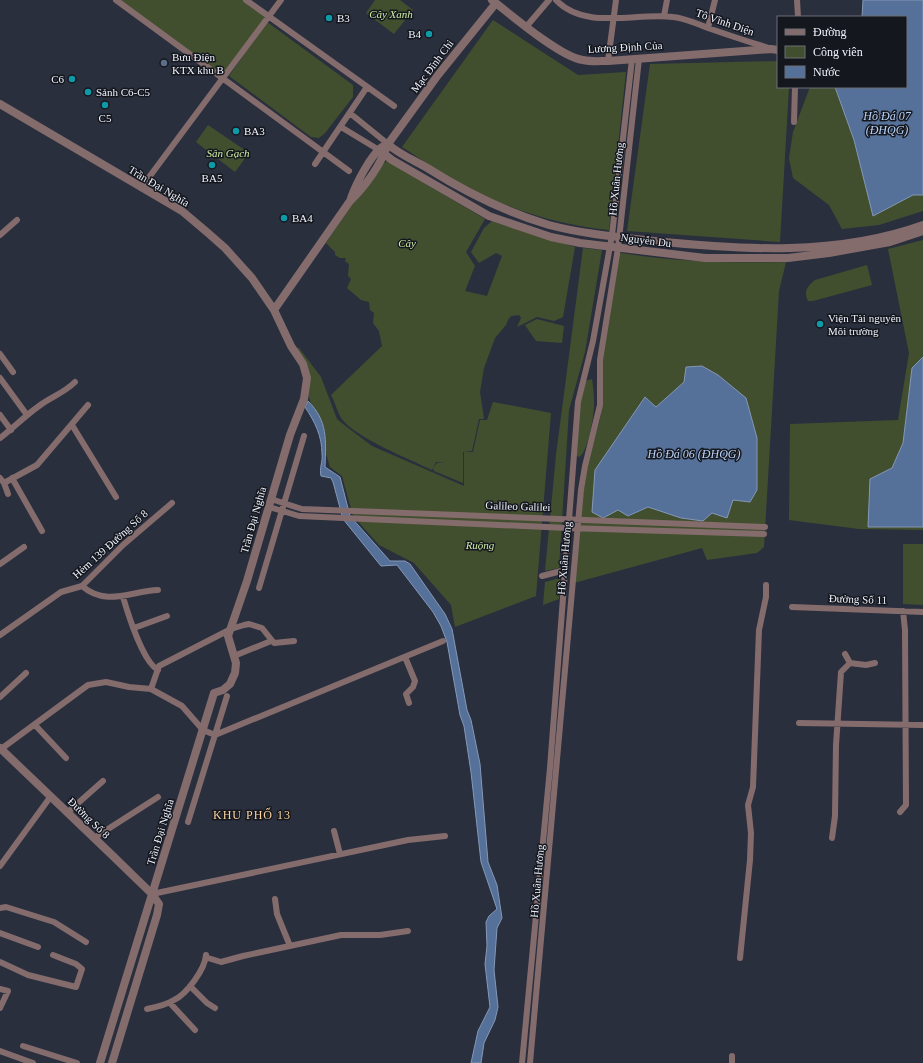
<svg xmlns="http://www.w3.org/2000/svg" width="923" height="1063" viewBox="0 0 923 1063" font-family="Georgia,serif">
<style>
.green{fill:#424f2e;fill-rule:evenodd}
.water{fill:#567199;stroke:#8498b7}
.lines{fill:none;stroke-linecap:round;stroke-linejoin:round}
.minor{stroke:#846c6d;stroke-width:6}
.tertiary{stroke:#846c6d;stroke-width:8}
.culture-dot{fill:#0f9aa8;stroke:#15171e;stroke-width:1.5}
.service-dot{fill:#5c6f8a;stroke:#15171e;stroke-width:1.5}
.labels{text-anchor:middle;stroke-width:3;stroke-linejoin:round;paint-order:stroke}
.park-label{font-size:11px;font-style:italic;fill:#cfeea5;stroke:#15171e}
.poi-label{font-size:11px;fill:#eff3fd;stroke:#15171e;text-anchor:start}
.street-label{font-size:11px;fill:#eff3fd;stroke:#15171e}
.water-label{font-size:12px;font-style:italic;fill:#b8d1f7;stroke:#15171e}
.neighbourhood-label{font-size:12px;letter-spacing:1px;fill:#f9d39e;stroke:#15171e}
</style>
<rect width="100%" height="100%" fill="#2a2f3e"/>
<path class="green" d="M 116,0 L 244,0 L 269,17 L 222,79 Z
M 375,0 L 400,0 L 413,10 L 394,34 L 366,13 Z
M 493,20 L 578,75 L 626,72 L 609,230 C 559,225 512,210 467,188 C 444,176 423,160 402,147 Z
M 267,22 L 353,85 L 353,97 L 325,133 L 319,138 L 311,137 L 229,76 Z
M 778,61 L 778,87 L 789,87 L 780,242 L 627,231 L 650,64 Z
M 810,87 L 835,87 L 854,140 L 874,215 L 913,195 L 923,195 L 923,211 L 879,225 L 842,229 L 829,205 L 793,178 L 789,158 L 793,132 Z
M 208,125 L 249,153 L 235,172 L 196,142 Z
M 387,161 L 485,219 L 466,252 L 475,266 L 465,291 L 487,296 L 502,256 L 496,253 L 479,263 L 471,252 L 484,228 L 492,221 L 575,247 L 563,317 L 554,321 L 537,317 L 517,327 L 521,318 L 519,315 L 511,316 L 508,320 L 506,325 L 495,338 L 484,368 L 480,392 L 484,419 L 479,419 L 472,451 L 463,452 L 463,483 L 434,471 L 433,468 L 437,463 L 445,463 L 436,462 L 432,470 C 411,460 354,437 341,418 C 337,411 335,402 331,395 L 382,346 L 379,331 L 373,323 L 374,313 L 370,310 L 369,302 L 361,300 L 347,288 L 351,279 L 348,276 L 349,264 L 345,261 L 346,258 L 340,258 L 335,255 L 335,252 L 326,243 L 377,167 Z
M 923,240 L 923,357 L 912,368 L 903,443 L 868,527 L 923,527 L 923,530 L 859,529 L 789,520 L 790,424 L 898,420 L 909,353 L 888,249 Z
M 583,248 L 602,250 L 585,352 L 569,410 L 559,568 L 545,571 L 556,455 Z
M 621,253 C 677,262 728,263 786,262 L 779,291 L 764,547 L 757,553 L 707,560 L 702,548 L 574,583 L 580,516 L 588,463 L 601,415 L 599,367 L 617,257 ZM 684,382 L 681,518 L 648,507 L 629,516 L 618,510 L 622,433 L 645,397 L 656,407 Z
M 867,265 L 872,285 L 813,301 L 808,301 C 803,292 808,285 815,280 Z
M 537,319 L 564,326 L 562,343 L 536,341 L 525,325 Z
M 294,347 L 299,348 L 321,377 L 337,419 L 343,424 L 372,446 L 464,486 L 464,452 L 473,452 L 480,420 L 487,420 L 493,402 L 551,413 L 536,596 L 455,627 L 451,605 L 414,563 L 379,545 L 353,516 L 342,476 L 330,467 L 307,391 L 309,371 Z
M 592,379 C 593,386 594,394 594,401 C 595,412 588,453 579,457 L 576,455 L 577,421 L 585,381 Z
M 903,544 L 923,544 L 923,605 L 903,604 Z
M 560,578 L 559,599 L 543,605 L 545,582 Z"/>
<path class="water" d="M 863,0 L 923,0 L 923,195 L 913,195 L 873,216 L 854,140 L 835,87 L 906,87 L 906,17 L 862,17 Z
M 923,357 L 923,527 L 868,527 L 870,479 L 892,468 L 903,443 L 912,368 Z
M 702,366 L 718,375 L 746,398 L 757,438 L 757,490 L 750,502 L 733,500 L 727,518 L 712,513 L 703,521 L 681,518 L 648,507 L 628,516 L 618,510 L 603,518 L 592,512 L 595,470 L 645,397 L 656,407 L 684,382 L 686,367 Z
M 308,401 C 328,421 326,440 325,467 L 340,477 L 350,516 L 390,561 L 405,561 L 410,564 L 445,614 L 452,629 L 467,710 L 471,720 L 480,764 L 488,862 L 497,885 L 502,918 L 497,928 L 494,970 L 498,1007 L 495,1020 L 484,1043 L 481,1063 L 471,1063 L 478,1031 L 490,1007 L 485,964 L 487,946 L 486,922 L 489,916 L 497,909 L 481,862 L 471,772 L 464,726 L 460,715 L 447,642 L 441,626 L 433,612 L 397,565 L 381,566 L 343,519 L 333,482 L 331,478 L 321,476 C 319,468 323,462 322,454 C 322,436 315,422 305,407 Z"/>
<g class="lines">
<path class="minor" d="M 116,0 L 349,171
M 246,0 L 394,106
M 556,0 C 585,31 637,12 673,17 C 685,18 697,24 708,28 C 728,35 749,42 769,48
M 797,0 L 798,17
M 664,16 L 667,0
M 526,27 L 549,0
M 708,28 L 715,0
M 608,61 L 616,0
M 351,114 L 388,144
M 794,122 L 795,87
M 341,127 L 379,150
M 315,164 L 367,87
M 141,188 L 281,0
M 0,235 L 17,220
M 0,354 L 13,372
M 0,378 L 27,415
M 0,415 L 11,430
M 72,425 L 116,497
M 0,438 C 13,428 25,416 39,406 C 51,397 64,393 75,382
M 0,478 L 4,483 L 8,494
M 12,478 L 42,531
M 4,483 L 37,465 L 88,405
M 271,499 L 302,509 L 765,527
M 269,507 L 299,516 L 568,528 L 764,534
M 0,564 L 24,547
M 542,576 L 565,570
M 82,586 C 106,607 131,591 158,590
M 259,588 L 304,436
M 123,597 C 128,614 143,662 158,670
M 792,607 L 923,612
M 134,628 L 167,616
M 0,635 L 61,592 L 82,586 L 123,545 L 172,503
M 234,656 L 271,641
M 405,657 L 415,681 L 413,687 L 406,694 L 409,703
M 850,663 L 866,665 L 875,663
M 151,689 L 159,666 L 231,629 L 244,625 L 249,624 L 262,628 L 274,643 L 294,641
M 0,697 L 26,673
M 799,723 L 923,725
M 35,725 L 66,758
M 1,749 L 88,685 L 106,682 L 129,687 L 151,689 L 182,706 L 203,730 L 215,735 L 443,641
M 68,812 L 103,781
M 900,812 L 906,805 L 905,630 L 903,611
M 188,822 L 227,696
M 334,831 L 340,854
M 94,838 L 158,797
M 832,838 L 835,816 L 836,745 L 841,672 L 850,663 L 845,654
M 0,866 L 51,796
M 152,894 L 408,840 L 445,836
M 275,899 L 277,914 L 290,946
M 0,908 L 6,907 L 54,922 L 86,942
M 0,933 L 38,947
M 208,958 L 221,962 L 243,956 L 341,935 L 380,935 L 408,931
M 740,958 L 750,860 L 751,833 L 748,805 L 753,787 L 759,630 L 766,597 L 766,585
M 0,962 L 28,975 L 76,987 L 82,969 L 76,964 L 53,955
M 190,986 L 207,1003 L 215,1008
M 0,989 L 8,991 L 0,1008
M 170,1003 L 195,1030
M 147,1009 C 157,1007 166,1005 174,1000 C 187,994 205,969 206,955
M 23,1046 L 77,1063
M 0,1051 L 33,1063
M 522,1063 L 550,768 L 578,402 L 593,341 L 612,235 L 632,59
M 530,1063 L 581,490 L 585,466 L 600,405 L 600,360 L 618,248 L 639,59
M 732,1063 L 732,1056"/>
<path class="tertiary" d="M 492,0 C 511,15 562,58 583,60 C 591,62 600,61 608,61 L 771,49 L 778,50
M 0,104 L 182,211 L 208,233 L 225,248 L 252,278 L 274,310 L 291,346 L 303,364 L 307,378 L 304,399 L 290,435 L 247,581 L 228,636 L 236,663 L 235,673 L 230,684 L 223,690 L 214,693 L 100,1063
M 388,144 C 398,154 416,161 429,169 C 467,193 506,212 549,225 C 583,234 619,237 654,241 C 743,250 837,256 923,225
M 379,150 L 392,160 L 489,216 L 551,237 L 580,243 L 705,258 L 788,258 L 829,253 L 890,242 L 923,231
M 351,198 C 356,184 370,156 382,147
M 274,310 L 350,201 C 366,186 381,164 388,144 L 438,75 L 496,3
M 0,748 L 114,857 L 152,894 L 159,904 L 157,915 L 112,1063"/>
</g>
<g class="culture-dot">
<circle cx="329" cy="18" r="4"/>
<circle cx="429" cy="34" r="4"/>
<circle cx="72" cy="79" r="4"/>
<circle cx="88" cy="92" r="4"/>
<circle cx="105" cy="105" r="4"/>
<circle cx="236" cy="131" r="4"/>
<circle cx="212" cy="165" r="4"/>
<circle cx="284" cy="218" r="4"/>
<circle cx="820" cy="324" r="4"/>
</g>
<circle class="service-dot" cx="164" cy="63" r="4"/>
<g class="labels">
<g class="park-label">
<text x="391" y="18">Cây Xanh</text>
<text x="228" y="157">Sân Gạch</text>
<text x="407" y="247">Cây</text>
<text x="480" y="549">Ruộng</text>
</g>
<g class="poi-label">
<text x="337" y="22">B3</text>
<text x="421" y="38" text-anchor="end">B4</text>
<text x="172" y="61">Bưu Điện<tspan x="172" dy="13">KTX khu B</tspan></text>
<text x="64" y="83" text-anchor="end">C6</text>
<text x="96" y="96">Sảnh C6-C5</text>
<text x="105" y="122" text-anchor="middle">C5</text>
<text x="244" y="135">BA3</text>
<text x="212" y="182" text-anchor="middle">BA5</text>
<text x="292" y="222">BA4</text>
<text x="828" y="322">Viện Tài nguyên<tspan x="828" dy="13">Môi trường</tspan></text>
</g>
<g class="street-label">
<text transform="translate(725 22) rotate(19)" y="4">Tô Vĩnh Diện</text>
<text transform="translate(625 47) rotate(-3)" y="4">Lương Định Của</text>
<text transform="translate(432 66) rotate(-53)" y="4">Mạc Đĩnh Chi</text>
<text transform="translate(616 179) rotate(-84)" y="4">Hồ Xuân Hương</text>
<text transform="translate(159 186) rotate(31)" y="4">Trần Đại Nghĩa</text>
<text transform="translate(646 240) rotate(7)" y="4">Nguyễn Du</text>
<text transform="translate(518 506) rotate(2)" y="4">Galileo Galilei</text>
<text transform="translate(253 520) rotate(-74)" y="4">Trần Đại Nghĩa</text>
<text transform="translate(110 544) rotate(-42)" y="4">Hẻm 139 Đường Số 8</text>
<text transform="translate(564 558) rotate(-85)" y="4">Hồ Xuân Hương</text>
<text transform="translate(858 599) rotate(2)" y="4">Đường Số 11</text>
<text transform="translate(89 818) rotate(44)" y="4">Đường Số 8</text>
<text transform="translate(160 832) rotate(-73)" y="4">Trần Đại Nghĩa</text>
<text transform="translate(537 881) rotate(-85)" y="4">Hồ Xuân Hương</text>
</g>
<g class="water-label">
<text x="887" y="120">Hồ Đá 07<tspan x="887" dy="14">(ĐHQG)</tspan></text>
<text x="694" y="458">Hồ Đá 06 (ĐHQG)</text>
</g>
<g class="neighbourhood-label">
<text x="252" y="819">KHU PHỐ 13</text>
</g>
</g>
<rect x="777" y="16" width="130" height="72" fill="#15171e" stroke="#6c6f77"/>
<rect x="785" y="29" width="20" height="6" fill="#846c6d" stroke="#6c6f77"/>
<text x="813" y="36" font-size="12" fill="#eff3fd">Đường</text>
<rect x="785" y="46" width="20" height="12" fill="#424f2e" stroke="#6c6f77"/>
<text x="813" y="56" font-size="12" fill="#eff3fd">Công viên</text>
<rect x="785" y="66" width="20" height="12" fill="#567199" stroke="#6c6f77"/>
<text x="813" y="76" font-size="12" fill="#eff3fd">Nước</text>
</svg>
